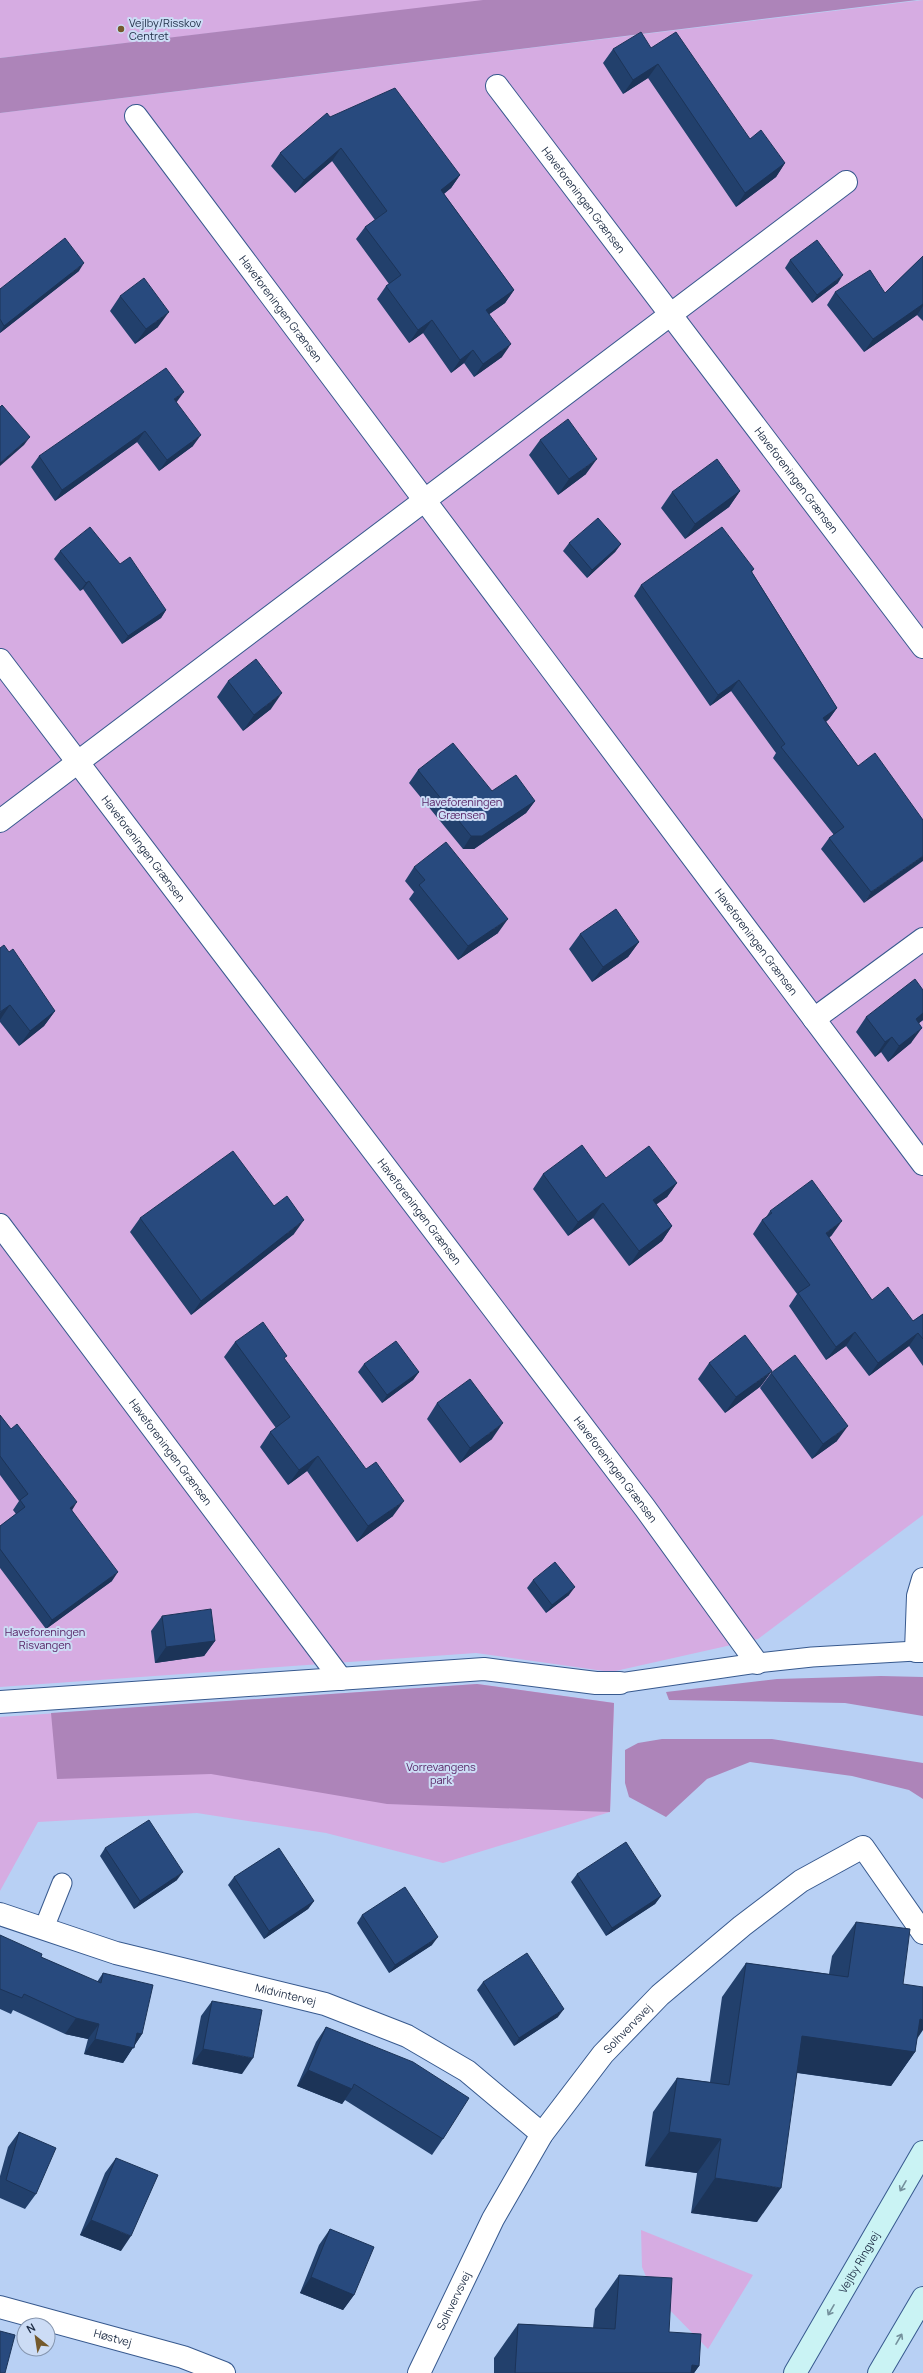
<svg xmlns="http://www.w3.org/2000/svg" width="923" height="2373" viewBox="0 0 923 2373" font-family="Manrope,sans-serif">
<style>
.green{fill:#d6ace2}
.forest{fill:#ad84b9}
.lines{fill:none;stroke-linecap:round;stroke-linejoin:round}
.lane-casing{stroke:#37598e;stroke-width:21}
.street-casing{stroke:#37598e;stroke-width:24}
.secondary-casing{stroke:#37598e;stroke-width:24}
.lane{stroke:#fff;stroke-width:19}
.street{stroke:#fff;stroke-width:22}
.secondary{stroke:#caf3f4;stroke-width:22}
.wall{fill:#22406c}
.shaded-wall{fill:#1c3458}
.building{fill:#284a7e;stroke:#1c3458}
.oneway{stroke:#74909c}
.poi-dot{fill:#74592b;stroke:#ccdcf5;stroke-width:1.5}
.labels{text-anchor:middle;stroke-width:4;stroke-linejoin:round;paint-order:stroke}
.poi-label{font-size:11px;fill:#1e2d45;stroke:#ccdcf5;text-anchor:start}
.street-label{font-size:11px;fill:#1e2d45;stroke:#ccdcf5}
.park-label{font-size:11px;fill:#582566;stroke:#ccdcf5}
</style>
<rect width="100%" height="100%" fill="#b8d0f4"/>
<path class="green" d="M 0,0 L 492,0 L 0,58 Z
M 923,0 L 923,1515 L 758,1639 L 611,1672 L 476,1653 L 0,1687 L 0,113 Z
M 477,1684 L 614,1703 L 610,1812 L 443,1863 L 326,1833 L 197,1813 L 38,1822 L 0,1891 L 0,1717 Z
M 641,2230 L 753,2275 L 708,2349 L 653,2293 L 642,2267 Z"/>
<path class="forest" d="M 483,0 L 917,0 L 0,113 L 0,58 Z
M 881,1676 L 923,1677 L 923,1716 L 845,1703 L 669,1700 L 666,1692 L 777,1679 Z
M 477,1684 L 614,1703 L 610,1812 L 387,1804 L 211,1774 L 57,1779 L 51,1713 Z
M 662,1739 L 772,1739 L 923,1763 L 923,1799 L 909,1790 L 852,1776 L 750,1762 L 707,1779 L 666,1817 L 629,1797 L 625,1783 L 625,1750 L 638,1743 Z"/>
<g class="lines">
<g class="lane-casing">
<path id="lane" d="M 620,1683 L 757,1663 L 812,1657 L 916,1651
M 44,1928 L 62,1883"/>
</g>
<g class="street-casing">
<g id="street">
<path id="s1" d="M 497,86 L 923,647"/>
<path id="s2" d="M 136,116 L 923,1164"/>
<path id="s3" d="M 0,660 L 645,1508 L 757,1663"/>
<path d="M 0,821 L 846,182"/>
<path d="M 814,1019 L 923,939"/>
<path id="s4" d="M 0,1225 L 341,1679"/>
<path d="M 923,1579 L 918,1596 L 916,1651 L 923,1651"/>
<path d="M 0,1702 L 484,1669 L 596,1683 L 620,1683"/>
<path id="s5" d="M 0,1914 L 116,1953 L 325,2004 L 407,2036 L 467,2071 L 542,2134"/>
<path id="s6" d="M 0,2307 L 183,2357 L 224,2373"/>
<path id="s7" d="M 419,2373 L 493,2219 L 542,2134 L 603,2054 L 660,1995 L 742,1926 L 801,1881 L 863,1847 L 923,1933"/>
</g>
</g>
<g class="secondary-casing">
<g id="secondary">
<path id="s8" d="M 795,2373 L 923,2152"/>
<path d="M 879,2373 L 923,2298"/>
</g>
</g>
<use href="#lane" class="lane"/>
<use href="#street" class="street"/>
<use href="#secondary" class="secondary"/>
</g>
<path class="wall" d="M 651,48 L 750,139 L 785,163 L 776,177 L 736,207 L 648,78 L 623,94 L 603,63 L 613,49 Z
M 330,117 L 460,175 L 451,188 L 444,194 L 514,290 L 505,303 L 489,314 L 502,357 L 474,377 L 464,363 L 451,373 L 423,333 L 409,343 L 377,299 L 386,286 L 389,284 L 356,239 L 365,227 L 375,220 L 332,161 L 295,193 L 271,166 L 280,153 Z
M 923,256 L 923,321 L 917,315 L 864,352 L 827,305 L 835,292 L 885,293 Z
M 790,260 L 838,283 L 812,303 L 785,268 Z
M 79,271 L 0,333 L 0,289 Z
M 120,296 L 158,327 L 135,344 L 110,311 Z
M 177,403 L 193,446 L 159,471 L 137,442 L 55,501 L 31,467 L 39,456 Z
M 540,440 L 586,474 L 558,495 L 529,455 Z
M 740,491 L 729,507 L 685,539 L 661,508 L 672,492 Z
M 569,543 L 621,544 L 615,552 L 587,578 L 563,551 Z
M 60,551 L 120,564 L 166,610 L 161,618 L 122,644 L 83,589 L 80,591 L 54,559 Z
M 754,569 L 752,572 L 837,708 L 829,719 L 826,722 L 858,766 L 923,820 L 864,903 L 821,849 L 829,838 L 834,835 L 773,758 L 776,753 L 731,691 L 710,706 L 634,596 L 641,585 Z
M 228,681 L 271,709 L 243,731 L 217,697 Z
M 418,770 L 492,791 L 535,801 L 526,813 L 474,849 L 463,849 L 409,783 Z
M 414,867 L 498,933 L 458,960 L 409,899 L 414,892 L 405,881 Z
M 580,934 L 639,942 L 628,957 L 592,982 L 569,949 Z
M 0,948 L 55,1011 L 44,1026 L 19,1046 L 0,1022 Z
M 923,990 L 923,1020 L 919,1023 L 911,1043 L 888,1062 L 881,1052 L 875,1057 L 856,1032 L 866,1017 Z
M 543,1174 L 606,1178 L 677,1183 L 667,1197 L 656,1204 L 672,1226 L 662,1241 L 629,1266 L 593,1218 L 568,1236 L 533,1189 Z
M 770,1211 L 832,1235 L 829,1238 L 872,1300 L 913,1321 L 923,1314 L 923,1366 L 909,1346 L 869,1376 L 846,1346 L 826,1360 L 789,1306 L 797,1294 L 753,1234 L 762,1220 L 765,1219 Z
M 140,1218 L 294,1234 L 191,1315 L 130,1232 Z
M 235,1342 L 284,1359 L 393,1516 L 357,1542 L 307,1471 L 288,1485 L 260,1447 L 270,1432 L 276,1428 L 224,1357 Z
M 709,1363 L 761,1386 L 725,1413 L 698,1379 Z
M 364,1364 L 419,1372 L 413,1380 L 382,1403 L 358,1372 Z
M 771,1373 L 837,1441 L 812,1459 L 760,1388 Z
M 437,1403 L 492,1439 L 460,1463 L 427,1419 Z
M 0,1415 L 72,1510 L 112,1581 L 46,1629 L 0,1568 L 0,1526 L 16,1514 L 13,1510 L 19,1501 L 0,1475 Z
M 533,1580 L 569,1595 L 546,1613 L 527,1588 Z
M 162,1616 L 215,1641 L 204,1656 L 155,1663 L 151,1631 Z
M 105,1848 L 177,1880 L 134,1909 L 100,1856 Z
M 577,1874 L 661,1896 L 655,1904 L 606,1936 L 571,1882 Z
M 234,1877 L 314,1901 L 308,1909 L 264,1939 L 228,1885 Z
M 362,1915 L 432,1945 L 389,1973 L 357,1923 Z
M 856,1922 L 903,1984 L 917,2038 L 915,2052 L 891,2086 L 797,2073 L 757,2222 L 691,2213 L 697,2173 L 645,2166 L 653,2112 L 677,2078 L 710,2082 L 722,1997 L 746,1963 L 829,1974 L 832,1956 Z
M 0,1935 L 41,1957 L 97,1982 L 103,1973 L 142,2034 L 123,2063 L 84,2054 L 88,2039 L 65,2034 L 13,2010 L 11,2014 L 0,2009 Z
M 483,1982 L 558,2017 L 514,2046 L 477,1990 Z
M 212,2001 L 242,2074 L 192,2064 L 201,2016 Z
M 326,2027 L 443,2139 L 432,2155 L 345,2100 L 342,2104 L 297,2086 L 316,2042 Z
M 19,2132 L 36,2194 L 25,2209 L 0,2198 L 0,2176 L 8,2147 Z
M 116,2158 L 121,2251 L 80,2235 L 105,2173 Z
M 330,2229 L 354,2295 L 343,2310 L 300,2293 L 319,2245 Z
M 619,2275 L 699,2366 L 694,2373 L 494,2373 L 494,2358 L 518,2324 L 593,2328 L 595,2309 Z"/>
<path class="shaded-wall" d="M 658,64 L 648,78 L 623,94 L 633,80 Z
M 341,148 L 332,161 L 295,193 L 304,180 Z
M 785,163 L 776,177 L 736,207 L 745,193 Z
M 460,175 L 451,188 L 432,203 L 441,190 Z
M 84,263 L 79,271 L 0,333 L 4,326 Z
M 843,275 L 838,283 L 812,303 L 817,295 Z
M 514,290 L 505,303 L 477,323 L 486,310 Z
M 923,304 L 923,306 L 917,315 L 864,352 L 873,339 Z
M 169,312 L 158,327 L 135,344 L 146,329 Z
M 432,320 L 423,333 L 409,343 L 418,330 Z
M 511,344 L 502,357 L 474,377 L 483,364 Z
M 473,350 L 464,363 L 451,373 L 460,360 Z
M 184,392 L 176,403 L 174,399 Z
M 145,431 L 137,442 L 55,501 L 62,490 Z
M 201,435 L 193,446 L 159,471 L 167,460 Z
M 30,437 L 24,445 L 0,466 L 0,463 Z
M 597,459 L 586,474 L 558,495 L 569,479 Z
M 740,491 L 729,507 L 685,539 L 695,524 Z
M 621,544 L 615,552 L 587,578 L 592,570 Z
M 89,581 L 83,589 L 80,591 L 86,583 Z
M 166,610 L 161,618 L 122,644 L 128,636 Z
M 739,680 L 731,691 L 710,706 L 718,695 Z
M 282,693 L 271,709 L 243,731 L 254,715 Z
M 837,708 L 829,719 L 816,729 L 823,718 Z
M 535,801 L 526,813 L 474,849 L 463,849 L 471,836 Z
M 923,856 L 923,861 L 864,903 L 871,892 Z
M 508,919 L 498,933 L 458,960 L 468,946 Z
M 639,942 L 628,957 L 592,982 L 603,967 Z
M 10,1005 L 0,1020 L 0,1013 Z
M 55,1011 L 44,1026 L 19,1046 L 30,1031 Z
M 923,1013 L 923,1020 L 905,1034 L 916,1019 Z
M 922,1028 L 911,1043 L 888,1062 L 899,1046 Z
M 892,1037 L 881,1052 L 875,1057 L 885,1042 Z
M 677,1183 L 667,1197 L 643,1214 L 653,1200 Z
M 603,1203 L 593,1218 L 568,1236 L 578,1222 Z
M 304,1220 L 294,1234 L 191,1315 L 201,1301 Z
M 842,1221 L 832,1235 L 816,1247 L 826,1233 Z
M 672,1226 L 662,1241 L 629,1266 L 639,1251 Z
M 855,1332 L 846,1346 L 826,1360 L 836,1347 Z
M 918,1333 L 909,1346 L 869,1376 L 878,1363 Z
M 772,1371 L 761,1386 L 725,1413 L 736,1397 Z
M 419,1372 L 413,1380 L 382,1403 L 387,1395 Z
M 503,1423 L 492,1439 L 460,1463 L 470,1448 Z
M 848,1426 L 837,1441 L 812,1459 L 823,1444 Z
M 318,1456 L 307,1471 L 288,1485 L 299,1470 Z
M 404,1501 L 393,1516 L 357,1542 L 368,1526 Z
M 77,1502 L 71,1512 L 70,1508 Z
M 118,1572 L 112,1581 L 46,1629 L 52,1620 Z
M 575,1587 L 569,1595 L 546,1613 L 552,1605 Z
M 215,1641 L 204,1656 L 155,1663 L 166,1647 Z
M 183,1872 L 177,1880 L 134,1909 L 140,1901 Z
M 661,1896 L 655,1904 L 606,1936 L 612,1928 Z
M 314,1901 L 308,1909 L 264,1939 L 269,1931 Z
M 438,1937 L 432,1945 L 389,1973 L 395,1965 Z
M 564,2009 L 558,2017 L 514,2046 L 519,2038 Z
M 76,2018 L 99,2024 L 88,2039 L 65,2034 Z
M 920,2019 L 923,2020 L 923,2030 L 909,2051 L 915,2052 L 891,2086 L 778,2070 L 802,2036 Z
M 137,2033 L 142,2034 L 123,2063 L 84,2054 L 95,2039 Z
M 203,2049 L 253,2058 L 242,2074 L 192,2064 Z
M 308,2070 L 352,2089 L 342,2104 L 297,2086 Z
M 669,2132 L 721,2139 L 697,2173 L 645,2166 Z
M 715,2178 L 781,2188 L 757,2222 L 691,2213 Z
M 91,2220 L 131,2236 L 121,2251 L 80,2235 Z
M 311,2277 L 354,2295 L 343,2310 L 300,2293 Z
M 692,2365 L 699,2366 L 694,2373 L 686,2373 Z"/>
<path class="building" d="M 641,32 L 651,48 L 676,32 L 750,139 L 761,130 L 785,163 L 745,193 L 658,64 L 633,80 L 613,49 Z
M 395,88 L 460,175 L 441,190 L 514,290 L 486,310 L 511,344 L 483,364 L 473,350 L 460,360 L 432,320 L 418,330 L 386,286 L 401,275 L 365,227 L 387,211 L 341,148 L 304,180 L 280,153 L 327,113 L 330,117 Z
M 65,238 L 84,263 L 4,326 L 0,319 L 0,289 Z
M 817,240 L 843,275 L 817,295 L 790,260 Z
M 923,256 L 923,304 L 873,339 L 835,292 L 870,270 L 885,293 Z
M 144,278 L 169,312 L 146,329 L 120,296 Z
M 166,368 L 184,392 L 174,399 L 201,435 L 167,460 L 145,431 L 62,490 L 39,456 Z
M 2,405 L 30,437 L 0,463 L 0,407 Z
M 568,419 L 597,459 L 569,479 L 540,440 Z
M 717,459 L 740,491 L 695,524 L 672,492 Z
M 598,518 L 621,544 L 592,570 L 569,543 Z
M 90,527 L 120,564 L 130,557 L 166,610 L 128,636 L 89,581 L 86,583 L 60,551 Z
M 722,527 L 754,569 L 751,571 L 837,708 L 823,718 L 858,766 L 875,753 L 923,820 L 923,856 L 871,892 L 829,838 L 844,827 L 781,747 L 785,744 L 739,680 L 718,695 L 641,585 Z
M 256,659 L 282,693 L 254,715 L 228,681 Z
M 453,743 L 492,791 L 516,775 L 535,801 L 482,836 L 471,836 L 418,770 Z
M 446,842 L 508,919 L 468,946 L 419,885 L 425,880 L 414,867 Z
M 616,909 L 639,942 L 603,967 L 580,934 Z
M 4,945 L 9,952 L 13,949 L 55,1011 L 30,1031 L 10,1005 L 0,1012 L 0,948 Z
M 915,979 L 923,990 L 923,1013 L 916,1019 L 922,1028 L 899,1046 L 892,1037 L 885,1042 L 866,1017 Z
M 582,1145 L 606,1178 L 649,1146 L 677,1183 L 653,1200 L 672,1226 L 639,1251 L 603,1203 L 578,1222 L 543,1174 Z
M 233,1151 L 274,1206 L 287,1196 L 304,1220 L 201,1301 L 140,1218 Z
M 812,1180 L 842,1221 L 826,1233 L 872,1300 L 888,1287 L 913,1321 L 923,1314 L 923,1339 L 918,1333 L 878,1363 L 855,1332 L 836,1347 L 798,1293 L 810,1285 L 762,1220 L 772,1213 L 770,1211 Z
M 263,1322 L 287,1356 L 284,1358 L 366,1469 L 376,1462 L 404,1501 L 368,1526 L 318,1456 L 299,1470 L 270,1432 L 290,1417 L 235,1342 Z
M 745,1335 L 772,1371 L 736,1397 L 709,1363 Z
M 396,1341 L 419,1372 L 387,1395 L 364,1364 Z
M 795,1355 L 848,1426 L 823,1444 L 771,1373 Z
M 470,1379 L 503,1423 L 470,1448 L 437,1403 Z
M 0,1415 L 11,1429 L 17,1424 L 77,1502 L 70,1508 L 118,1572 L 52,1620 L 0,1549 L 0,1526 L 25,1507 L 20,1500 L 28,1494 L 0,1456 Z
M 555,1562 L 575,1587 L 552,1605 L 533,1580 Z
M 211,1609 L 215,1641 L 166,1647 L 162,1616 Z
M 149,1820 L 183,1872 L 140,1901 L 105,1848 Z
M 626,1842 L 661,1896 L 612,1928 L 577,1874 Z
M 279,1848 L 314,1901 L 269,1931 L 234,1877 Z
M 405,1887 L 438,1937 L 395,1965 L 362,1915 Z
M 856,1922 L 910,1929 L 903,1984 L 923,1987 L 923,2020 L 920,2019 L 915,2052 L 802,2036 L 781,2188 L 715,2178 L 721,2139 L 669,2132 L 677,2078 L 729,2085 L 746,1963 L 848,1977 Z
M 0,1935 L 42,1954 L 41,1957 L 101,1983 L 103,1973 L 153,1985 L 142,2034 L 137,2033 L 134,2048 L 95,2039 L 99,2024 L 76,2018 L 24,1994 L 22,1998 L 0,1989 Z
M 527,1953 L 564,2009 L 519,2038 L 483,1982 Z
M 212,2001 L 262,2010 L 253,2058 L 203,2049 Z
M 326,2027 L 413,2062 L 469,2098 L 443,2139 L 354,2084 L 352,2089 L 308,2070 Z
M 19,2132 L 56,2148 L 36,2194 L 6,2180 Z
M 116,2158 L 158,2175 L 131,2236 L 91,2220 Z
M 330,2229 L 374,2247 L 354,2295 L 311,2277 Z
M 619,2275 L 672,2278 L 669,2332 L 701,2334 L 699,2366 L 692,2365 L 691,2373 L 515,2373 L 518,2324 L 615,2329 Z
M 0,2331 L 15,2335 L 5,2373 L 0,2373 Z"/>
<defs><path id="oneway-shaft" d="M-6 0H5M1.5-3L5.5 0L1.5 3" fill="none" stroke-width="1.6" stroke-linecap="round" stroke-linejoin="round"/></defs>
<g class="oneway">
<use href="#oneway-shaft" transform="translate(903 2186) rotate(120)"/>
<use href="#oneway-shaft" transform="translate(831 2310) rotate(120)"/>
<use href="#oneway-shaft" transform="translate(899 2339) rotate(-60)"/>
</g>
<circle class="poi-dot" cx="121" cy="29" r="4"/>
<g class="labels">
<g class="poi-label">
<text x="129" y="27">Vejlby/Risskov<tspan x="129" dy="13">Centret</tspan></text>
</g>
<g class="street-label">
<text dy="4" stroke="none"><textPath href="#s1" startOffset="143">Haveforeningen Grænsen</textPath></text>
<text dy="4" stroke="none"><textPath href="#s2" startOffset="241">Haveforeningen Grænsen</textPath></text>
<text dy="4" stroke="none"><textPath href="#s1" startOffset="495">Haveforeningen Grænsen</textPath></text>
<text dy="4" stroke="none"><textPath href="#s3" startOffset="237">Haveforeningen Grænsen</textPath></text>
<text dy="4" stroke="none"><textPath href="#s2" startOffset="1033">Haveforeningen Grænsen</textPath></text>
<text dy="4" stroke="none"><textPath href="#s3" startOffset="693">Haveforeningen Grænsen</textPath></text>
<text dy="4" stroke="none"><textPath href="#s4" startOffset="284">Haveforeningen Grænsen</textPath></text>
<text dy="4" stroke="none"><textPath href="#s3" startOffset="1017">Haveforeningen Grænsen</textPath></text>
<text dy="4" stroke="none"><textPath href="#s5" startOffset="297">Midvintervej</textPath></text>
<text dy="4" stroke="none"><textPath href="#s7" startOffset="405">Solhvervsvej</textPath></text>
<text dy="4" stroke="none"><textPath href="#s8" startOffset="128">Vejlby Ringvej</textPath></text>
<text dy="4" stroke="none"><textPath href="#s7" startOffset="80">Solhvervsvej</textPath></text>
<text dy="4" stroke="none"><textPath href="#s6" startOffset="117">Høstvej</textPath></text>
</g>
<g class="park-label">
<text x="462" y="806">Haveforeningen<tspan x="462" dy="13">Grænsen</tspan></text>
<text x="45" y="1636">Haveforeningen<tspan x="45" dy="13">Risvangen</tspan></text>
<text x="441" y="1771">Vorrevangens<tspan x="441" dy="13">park</tspan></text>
</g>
</g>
<g transform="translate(36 2337) rotate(330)"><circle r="19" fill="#ccdcf5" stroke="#8696af"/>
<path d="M0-3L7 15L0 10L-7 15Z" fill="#74592b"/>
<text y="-6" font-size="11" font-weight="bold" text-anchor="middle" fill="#1e2d45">N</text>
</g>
</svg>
